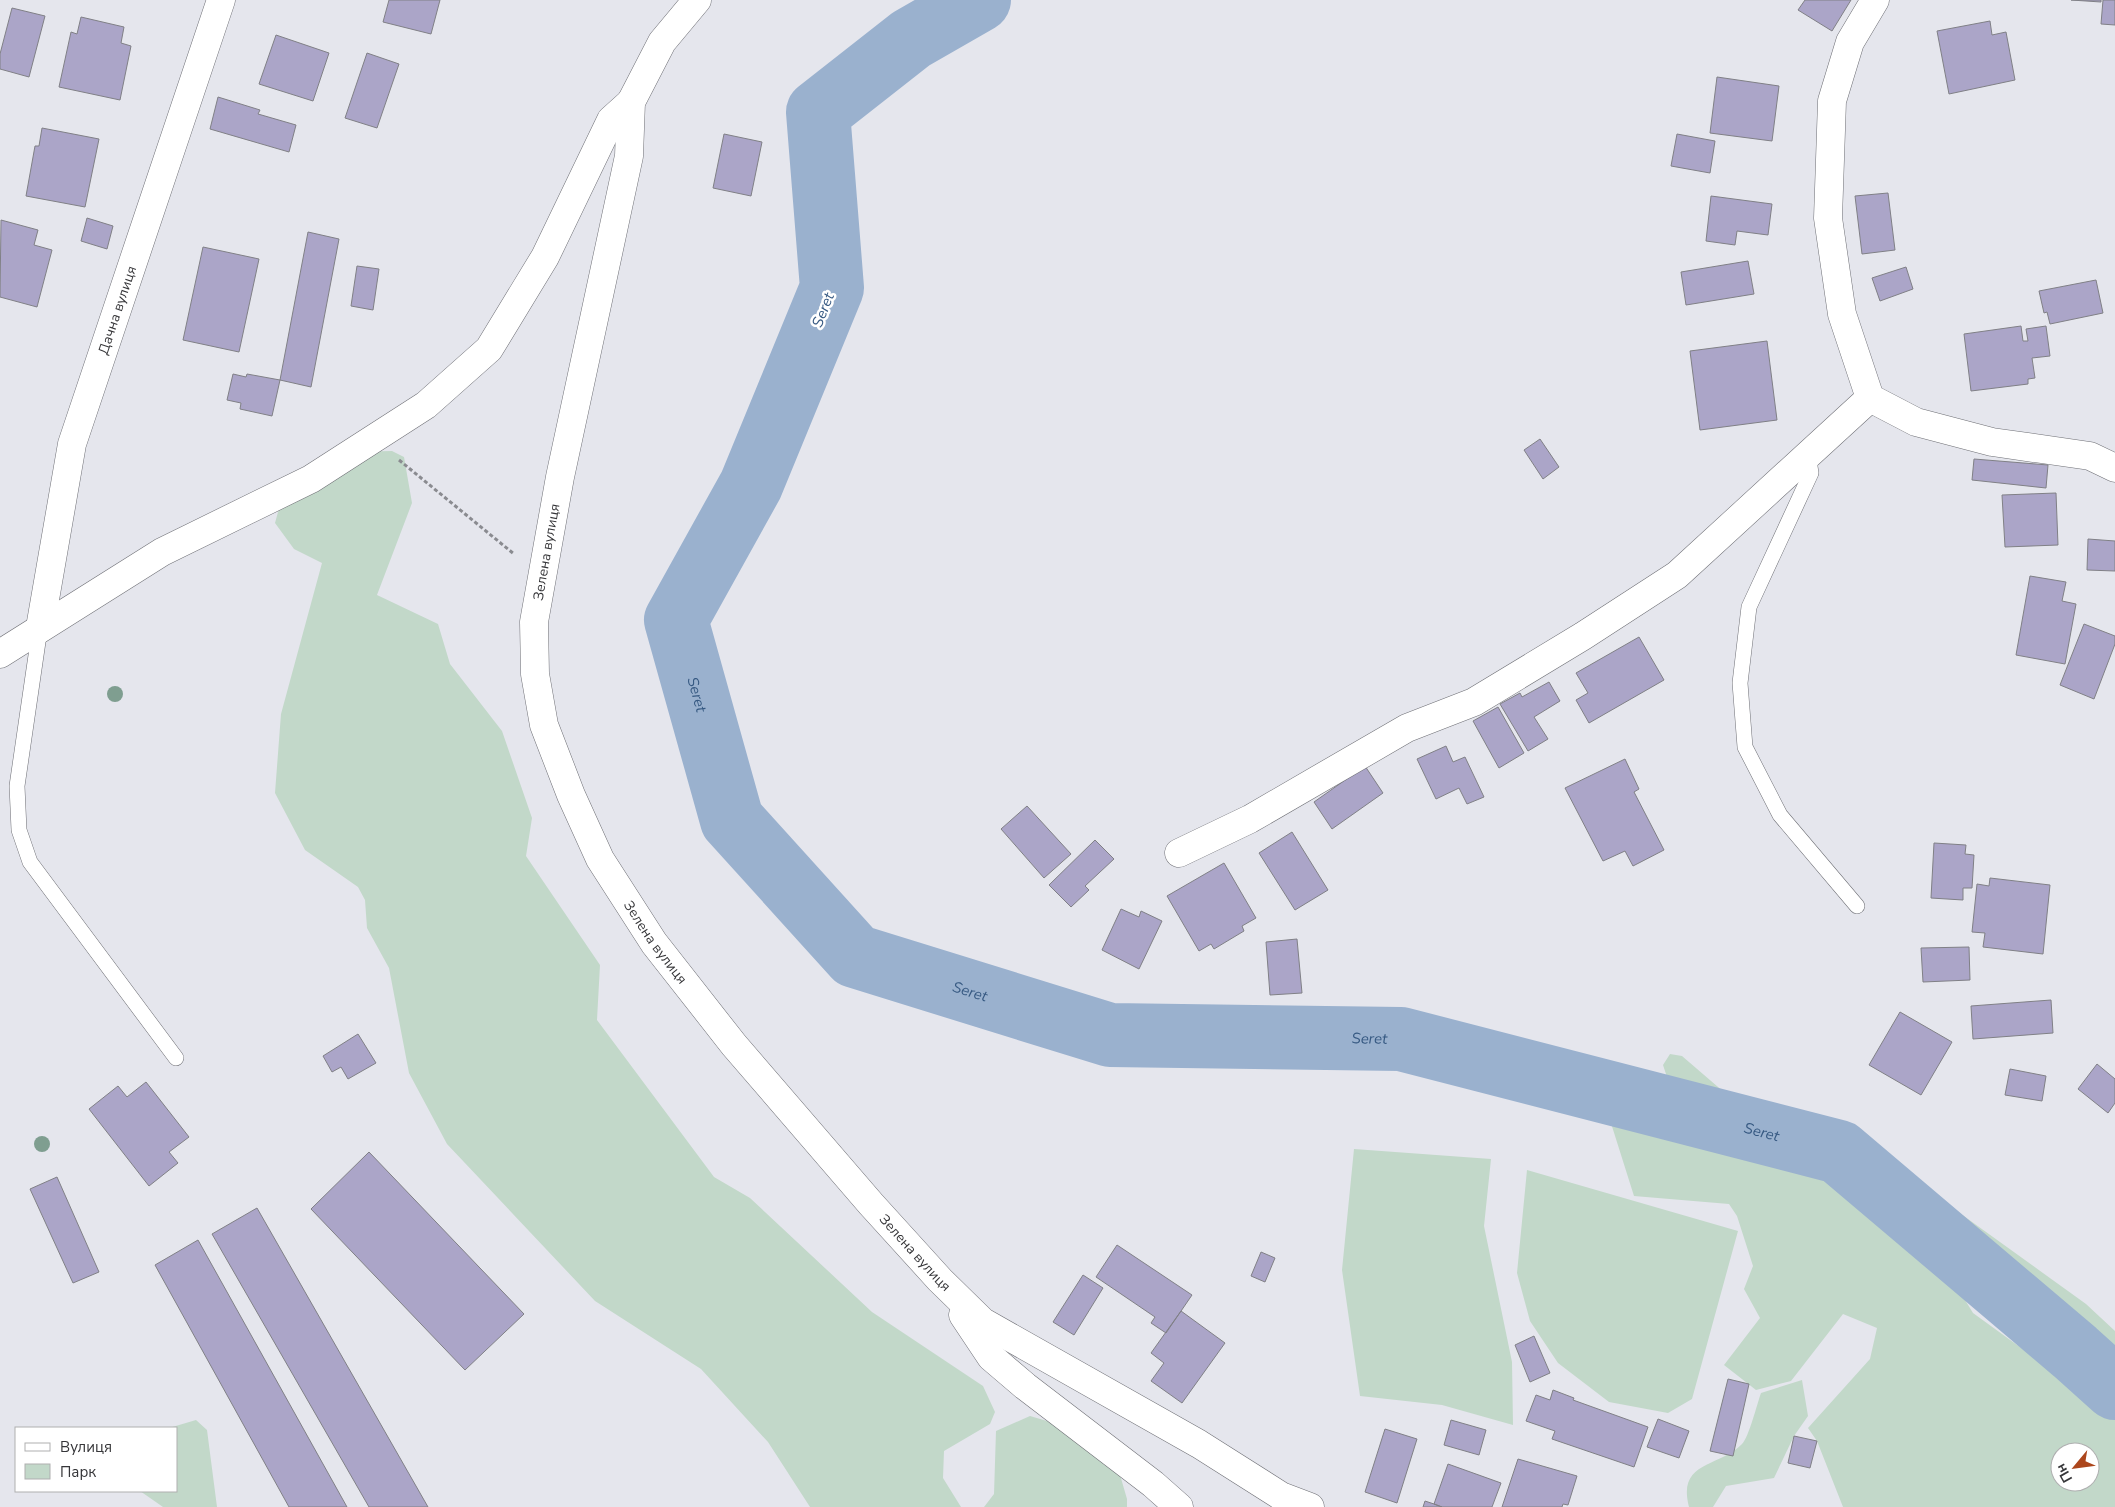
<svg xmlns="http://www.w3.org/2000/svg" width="2115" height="1507" viewBox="0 0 2115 1507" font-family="'Nunito Sans',sans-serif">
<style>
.green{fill:#c2d8c9;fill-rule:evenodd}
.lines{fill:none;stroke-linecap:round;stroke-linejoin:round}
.river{stroke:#9ab1ce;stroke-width:64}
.building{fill:#aba5c8;stroke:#808086}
.lane-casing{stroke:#6e6f75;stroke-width:16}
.street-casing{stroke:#6e6f75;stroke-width:29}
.path{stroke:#8a8b90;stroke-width:3;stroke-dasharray:4 2.5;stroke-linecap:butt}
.lane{stroke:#fff;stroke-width:15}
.street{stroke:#fff;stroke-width:28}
.tree{fill:#7f9e90}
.labels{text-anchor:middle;stroke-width:5;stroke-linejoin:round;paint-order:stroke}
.street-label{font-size:14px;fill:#363639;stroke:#fff}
.water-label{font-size:15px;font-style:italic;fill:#365982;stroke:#fff}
</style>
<rect width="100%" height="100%" fill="#e5e6ed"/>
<path class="green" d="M 392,451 L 404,457 L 412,503 L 377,595 L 438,624 L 450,664 L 502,731 L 532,818 L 526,856 L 600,965 L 597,1020 L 714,1177 L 750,1198 L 872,1312 L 983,1386 L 995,1412 L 990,1424 L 944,1451 L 943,1478 L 961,1507 L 810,1507 L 768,1442 L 701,1369 L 595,1301 L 447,1144 L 409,1073 L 389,968 L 367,928 L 365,900 L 358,887 L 305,850 L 275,793 L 281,714 L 322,563 L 294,549 L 275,523 L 283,494 L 347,452 Z
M 1670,1054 L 1682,1056 L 1725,1093 L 1841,1131 L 1886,1160 L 2086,1304 L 2115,1331 L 2115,1388 L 2039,1320 L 1950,1260 L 1827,1155 L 1720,1108 L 1682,1098 L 1667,1077 L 1663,1065 Z
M 1621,1108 L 1707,1115 L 1807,1157 L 1954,1282 L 1973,1313 L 2115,1416 L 2115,1507 L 1843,1507 L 1817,1441 L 1808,1428 L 1870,1359 L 1877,1328 L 1843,1314 L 1791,1381 L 1756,1390 L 1724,1365 L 1760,1318 L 1744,1289 L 1753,1266 L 1737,1216 L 1729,1204 L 1634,1196 L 1610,1120 ZM 2060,1452 L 2090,1452 L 2090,1482 L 2060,1482 Z
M 1354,1149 L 1491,1159 L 1484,1226 L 1512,1362 L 1513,1425 L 1442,1405 L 1360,1396 L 1342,1270 Z
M 1527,1170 L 1738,1231 L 1692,1399 L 1668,1413 L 1609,1402 L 1558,1363 L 1530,1321 L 1517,1273 Z
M 1802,1380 L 1808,1416 L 1794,1436 L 1774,1478 L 1726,1486 L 1713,1507 L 1689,1507 C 1677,1461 1718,1468 1742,1444 C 1749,1437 1757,1404 1761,1393 Z
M 1030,1416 L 1057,1424 L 1116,1461 L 1127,1499 L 1127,1507 L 984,1507 L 994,1494 L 996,1431 Z
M 196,1420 L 207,1430 L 217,1507 L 163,1507 L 140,1491 L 176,1491 L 176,1428 L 169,1428 Z"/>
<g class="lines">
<path class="river" id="s1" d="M 979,0 L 911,39 L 818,112 L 832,288 L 751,485 L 676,620 L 732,820 L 855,956 L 1110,1035 L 1401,1039 L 1839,1152 L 2075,1352 L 2115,1388"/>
</g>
<path class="building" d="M 389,0 L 440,0 L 431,34 L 383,22 Z
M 1805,0 L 1851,0 L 1832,31 L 1798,10 Z
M 2071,0 L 2101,0 L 2101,2 Z
M 2103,0 L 2115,0 L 2115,25 L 2101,24 Z
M 12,8 L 45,16 L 29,77 L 0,69 L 0,54 Z
M 81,17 L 124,27 L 121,43 L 131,46 L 120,100 L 59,87 L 71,32 L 77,34 Z
M 1990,21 L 1992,35 L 2006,32 L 2015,80 L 1949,94 L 1937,31 Z
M 276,35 L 329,53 L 313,101 L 259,84 Z
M 367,53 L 399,64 L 377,128 L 345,118 Z
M 1717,77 L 1779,86 L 1772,141 L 1710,133 Z
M 218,97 L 260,110 L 258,114 L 296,125 L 289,152 L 210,129 Z
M 42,128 L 99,139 L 85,207 L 26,196 L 35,146 L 39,146 Z
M 724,134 L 762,142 L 751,196 L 713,188 Z
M 1677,134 L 1715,141 L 1710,173 L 1671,166 Z
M 1888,193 L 1895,250 L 1862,254 L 1855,196 Z
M 1711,196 L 1772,204 L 1768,235 L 1737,231 L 1735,245 L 1706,241 Z
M 87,218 L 113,226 L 107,249 L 81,241 Z
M 1,220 L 38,230 L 34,245 L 52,250 L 37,307 L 0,297 Z
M 308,232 L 339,239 L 311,387 L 280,380 Z
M 203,247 L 259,259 L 239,352 L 183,340 Z
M 1748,261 L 1754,294 L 1686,305 L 1681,272 Z
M 357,266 L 379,269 L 373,310 L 351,306 Z
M 1906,267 L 1913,289 L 1880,301 L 1872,278 Z
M 2096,280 L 2103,313 L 2050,324 L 2047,312 L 2044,313 L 2039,291 Z
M 2021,326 L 2023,341 L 2028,341 L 2026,329 L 2046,326 L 2050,356 L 2032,358 L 2035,378 L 2028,379 L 2028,384 L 1971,391 L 1964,334 Z
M 1767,341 L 1777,420 L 1700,430 L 1690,351 Z
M 233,374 L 246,377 L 247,374 L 280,380 L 272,416 L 240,409 L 241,403 L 227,400 Z
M 1540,439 L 1559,467 L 1543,479 L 1524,450 Z
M 1974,459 L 2048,465 L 2046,488 L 1972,480 Z
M 2056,493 L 2058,545 L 2005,547 L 2002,495 Z
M 2088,539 L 2115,541 L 2115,571 L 2087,570 Z
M 2030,576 L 2066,582 L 2062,601 L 2076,604 L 2065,664 L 2016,655 Z
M 2084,624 L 2115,636 L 2115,644 L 2094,699 L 2060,685 Z
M 1639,637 L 1664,680 L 1589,723 L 1576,700 L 1588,693 L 1576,673 Z
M 1549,682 L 1560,701 L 1534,717 L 1548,739 L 1528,751 L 1500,704 L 1520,693 L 1522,697 Z
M 1498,707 L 1524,753 L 1499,768 L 1473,721 Z
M 1446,746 L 1453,762 L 1465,757 L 1484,797 L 1467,804 L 1459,788 L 1436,799 L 1417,759 Z
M 1625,759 L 1639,789 L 1634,792 L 1664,850 L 1633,866 L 1625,851 L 1603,861 L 1565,788 Z
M 1365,766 L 1383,793 L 1332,829 L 1314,802 Z
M 1027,806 L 1071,854 L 1044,878 L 1001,829 Z
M 1292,832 L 1328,890 L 1295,910 L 1259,853 Z
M 1095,840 L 1114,859 L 1085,886 L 1089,890 L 1071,907 L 1049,885 Z
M 1934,843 L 1966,845 L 1965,854 L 1974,855 L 1972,888 L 1963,888 L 1963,900 L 1931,898 Z
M 1224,863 L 1256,918 L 1242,926 L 1244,931 L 1214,949 L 1211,944 L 1199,951 L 1167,896 Z
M 1990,878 L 2050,885 L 2043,954 L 1983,947 L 1985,933 L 1972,932 L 1977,884 L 1989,886 Z
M 1121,909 L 1139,917 L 1141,911 L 1162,921 L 1139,969 L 1102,950 Z
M 1297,939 L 1302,993 L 1270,995 L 1266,942 Z
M 1969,947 L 1970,980 L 1923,982 L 1921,948 Z
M 2051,1000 L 2053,1033 L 1973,1039 L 1971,1006 Z
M 1900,1012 L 1952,1042 L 1921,1095 L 1869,1065 Z
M 358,1034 L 376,1063 L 348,1079 L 341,1067 L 332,1072 L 323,1056 Z
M 2097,1064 L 2115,1079 L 2115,1103 L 2108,1113 L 2078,1089 Z
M 2010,1069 L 2046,1076 L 2042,1101 L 2005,1095 Z
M 146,1082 L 189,1137 L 169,1152 L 178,1163 L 149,1186 L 89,1109 L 118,1086 L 127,1097 Z
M 369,1152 L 524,1314 L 465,1370 L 311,1209 Z
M 57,1177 L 99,1272 L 73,1283 L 30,1189 Z
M 257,1208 L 428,1507 L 369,1507 L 212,1234 Z
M 198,1240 L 347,1507 L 289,1507 L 155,1265 Z
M 1117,1245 L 1192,1295 L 1166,1333 L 1151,1323 L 1155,1317 L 1096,1277 Z
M 1261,1252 L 1275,1258 L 1265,1282 L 1251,1276 Z
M 1083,1275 L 1103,1288 L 1074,1335 L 1053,1322 Z
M 1181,1311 L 1225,1343 L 1182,1403 L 1151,1381 L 1164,1363 L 1151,1353 Z
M 1534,1336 L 1550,1373 L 1530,1382 L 1515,1345 Z
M 1728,1379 L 1749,1384 L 1733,1456 L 1710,1451 Z
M 1553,1390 L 1574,1398 L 1573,1400 L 1648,1427 L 1634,1467 L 1552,1439 L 1555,1431 L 1526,1421 L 1536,1395 L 1550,1400 Z
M 1658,1419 L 1689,1431 L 1679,1458 L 1647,1447 Z
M 1451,1420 L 1486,1430 L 1479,1455 L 1444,1445 Z
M 1385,1429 L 1417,1439 L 1397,1503 L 1365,1492 Z
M 1794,1436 L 1817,1441 L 1810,1468 L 1788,1463 Z
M 1518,1459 L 1577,1476 L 1568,1505 L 1563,1504 L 1562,1507 L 1502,1507 Z
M 1448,1464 L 1501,1483 L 1492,1507 L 1442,1507 L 1434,1504 Z
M 1425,1501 L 1434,1504 L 1442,1507 L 1423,1507 Z"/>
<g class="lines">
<g class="lane-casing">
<path id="lane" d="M 1808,454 L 1811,473 L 1749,607 L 1740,683 L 1745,747 L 1780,815 L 1857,906
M 40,628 L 17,786 L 19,830 L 30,862 L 176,1058"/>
</g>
<g class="street-casing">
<g id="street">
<path id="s2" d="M 697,0 L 662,42 L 631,102 L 629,156 L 560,477 L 534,622 L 535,674 L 544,725 L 571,795 L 600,859 L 654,943 L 734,1045 L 871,1204 L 940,1280 L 983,1322 L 1199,1444 L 1281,1496 L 1310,1507"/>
<path d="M 1875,0 L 1850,42 L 1832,101 L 1828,218 L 1842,314 L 1870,398 L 1916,422 L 1992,442 L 2090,456 L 2115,468"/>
<path id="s3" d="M 40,628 L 72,444 L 221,0"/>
<path d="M 0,654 L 162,552 L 311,479 L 426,405 L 489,349 L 545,257 L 611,120 L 631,102"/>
<path d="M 1179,853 L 1250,819 L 1407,728 L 1474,702 L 1583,636 L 1677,575 L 1870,398"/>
<path d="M 963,1315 L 991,1357 L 1025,1386 L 1153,1484 L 1179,1507"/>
</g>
</g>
<path class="path" d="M 399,460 L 514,554"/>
<use href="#lane" class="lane"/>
<use href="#street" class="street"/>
</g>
<g class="tree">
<circle cx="115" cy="694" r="8"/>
<circle cx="42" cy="1144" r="8"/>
</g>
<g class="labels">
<g class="street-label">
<text dy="5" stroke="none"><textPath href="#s3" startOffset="328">Дачна вулиця</textPath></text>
<text transform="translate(546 552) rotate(-80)" y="5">Зелена вулиця</text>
<text dy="5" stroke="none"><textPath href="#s2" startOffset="1001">Зелена вулиця</textPath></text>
<text dy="5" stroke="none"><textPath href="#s2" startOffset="1406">Зелена вулиця</textPath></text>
</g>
<g class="water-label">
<text transform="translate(823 310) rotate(-68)" y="5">Seret</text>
<text dy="5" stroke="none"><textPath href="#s1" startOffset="818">Seret</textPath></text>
<text dy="5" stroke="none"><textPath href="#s1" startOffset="1252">Seret</textPath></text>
<text dy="5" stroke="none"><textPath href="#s1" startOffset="1658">Seret</textPath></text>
<text dy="5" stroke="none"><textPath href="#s1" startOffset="2062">Seret</textPath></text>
</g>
</g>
<rect x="15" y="1427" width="162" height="65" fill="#ffffff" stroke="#afafb0"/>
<rect x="25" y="1443" width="25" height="8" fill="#ffffff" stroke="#afafb0"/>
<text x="60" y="1452" font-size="15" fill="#363639">Вулиця</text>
<rect x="25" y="1464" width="25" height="15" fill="#c2d8c9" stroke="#afafb0"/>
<text x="60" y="1477" font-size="15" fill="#363639">Парк</text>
<g transform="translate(2075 1467) rotate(241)"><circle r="24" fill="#ffffff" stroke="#afafb0"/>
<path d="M0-4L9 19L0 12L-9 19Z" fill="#ac461c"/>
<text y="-8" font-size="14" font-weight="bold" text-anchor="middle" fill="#363639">Пн</text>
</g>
</svg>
